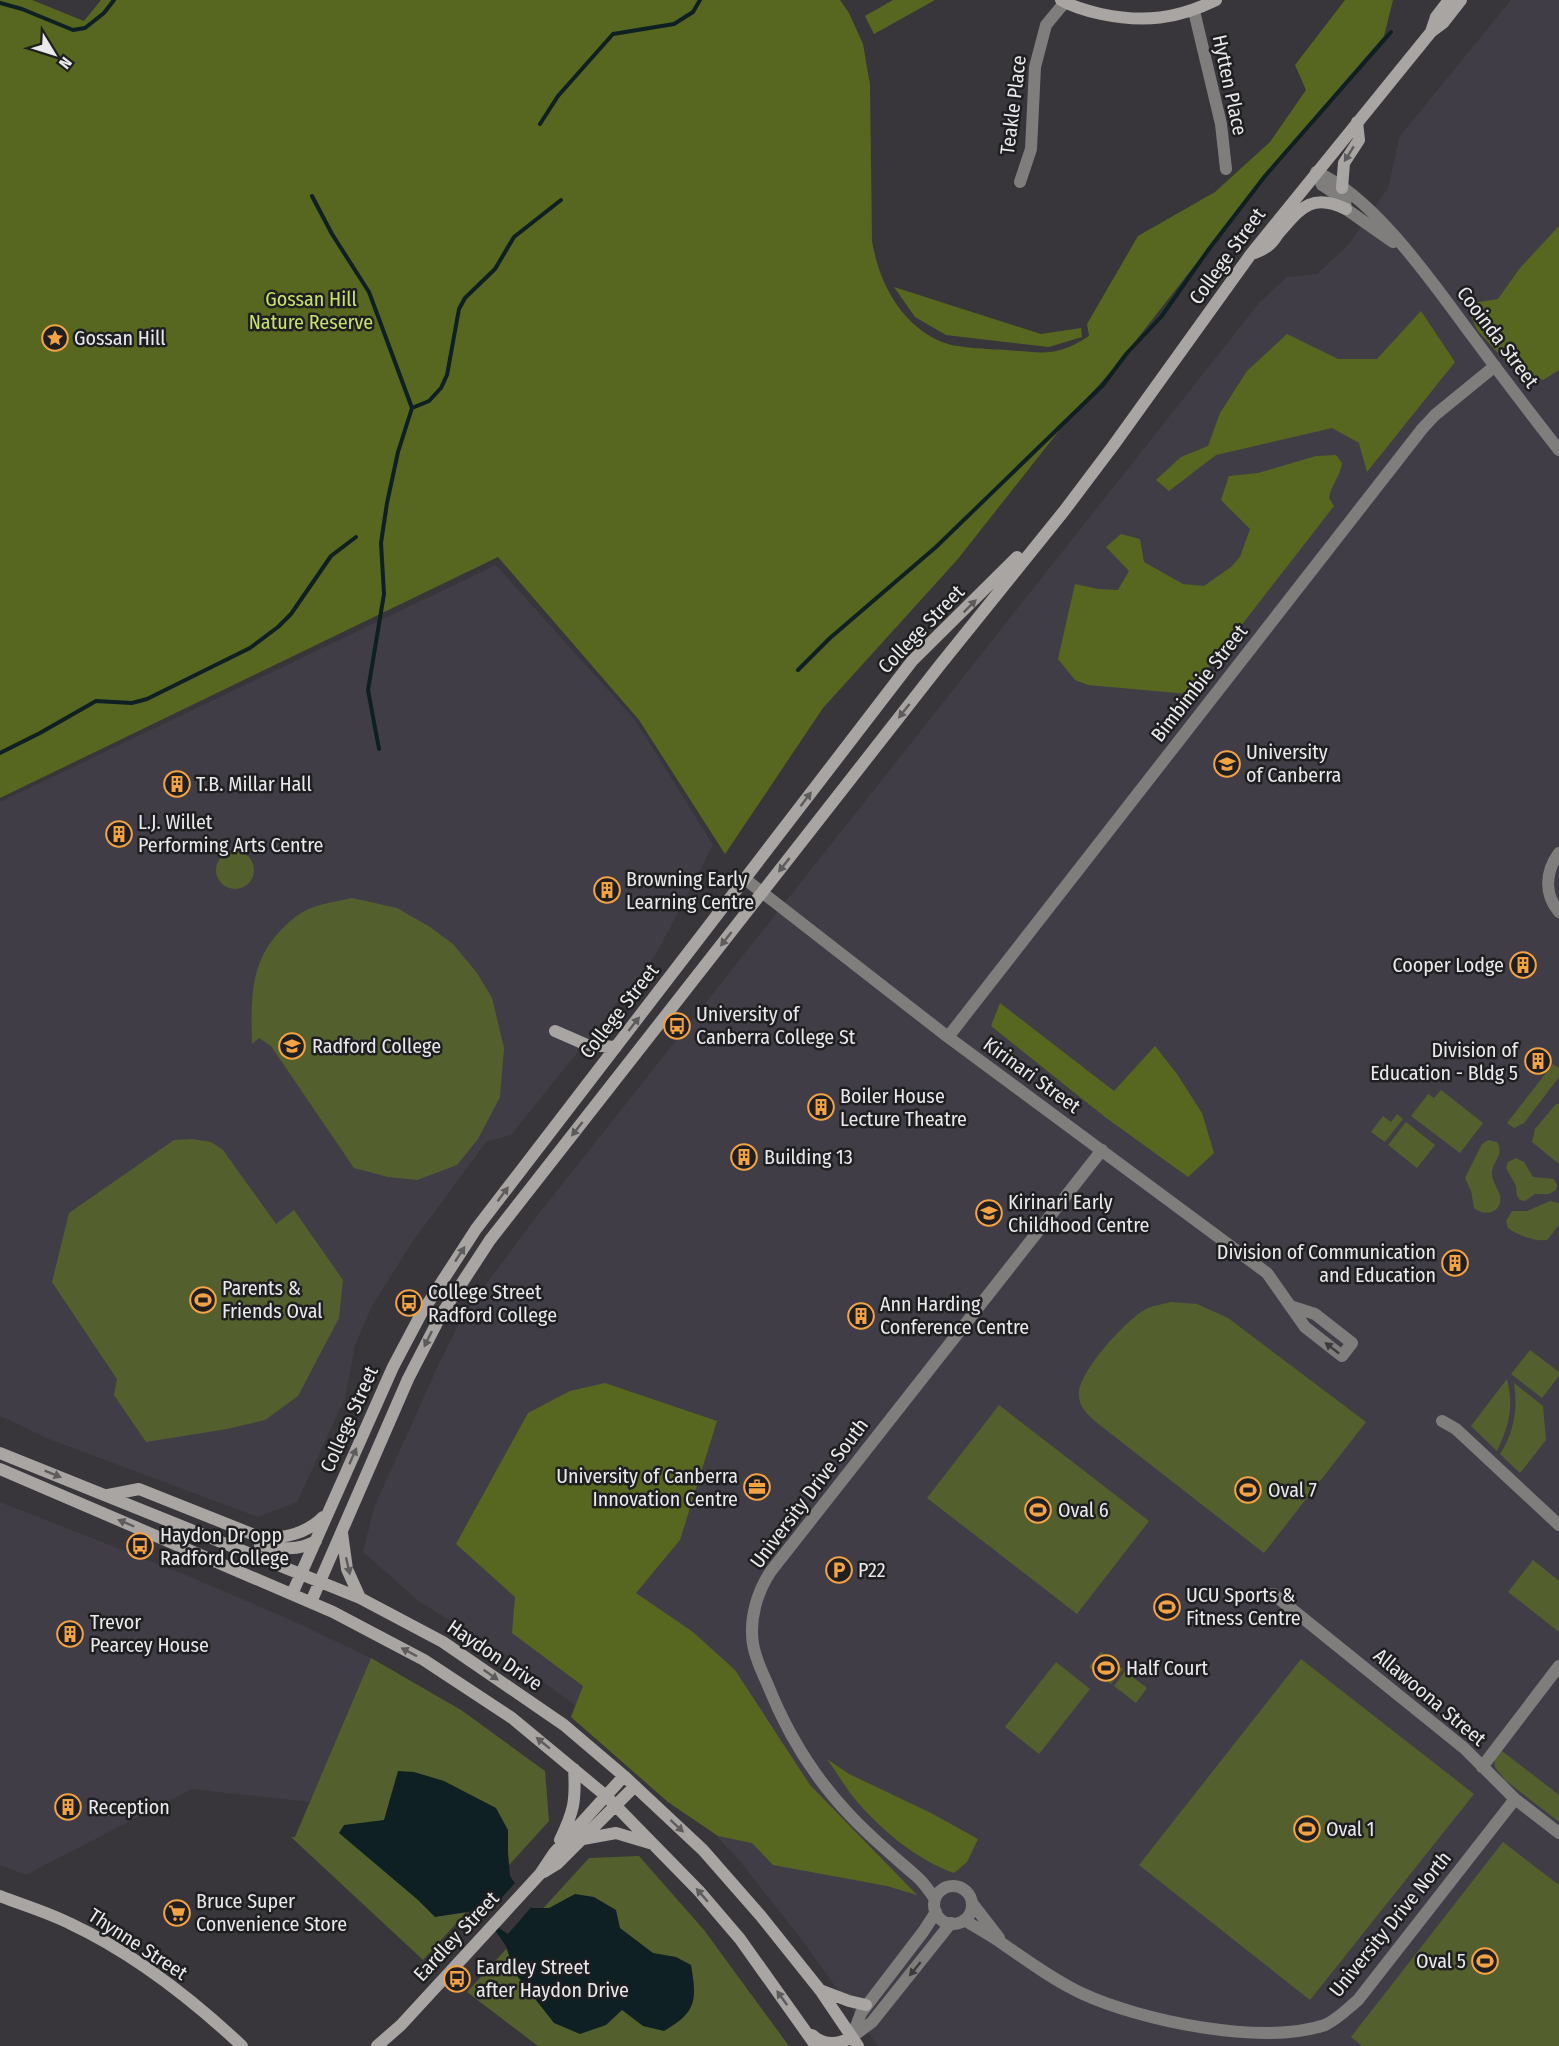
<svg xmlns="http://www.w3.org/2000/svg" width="1559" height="2046" viewBox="0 0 1559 2046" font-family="'Fira Sans Condensed',sans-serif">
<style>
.built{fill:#413d47}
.green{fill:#53602e}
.forest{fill:#576720}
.water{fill:#0e2023}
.pier{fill:#38363a}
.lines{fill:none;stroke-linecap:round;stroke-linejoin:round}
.stream{stroke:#0e2023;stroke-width:4}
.street{stroke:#807e7d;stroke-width:12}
.secondary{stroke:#a9a5a3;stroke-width:12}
.oneway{fill:#5d5b5b}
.oneway2{fill:#3c3b3c}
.labels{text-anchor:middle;stroke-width:5;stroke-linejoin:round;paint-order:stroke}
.street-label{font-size:20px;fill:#eaeaec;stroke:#1f1e20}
.park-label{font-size:20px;fill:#c7e36a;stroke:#1f1e20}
.poi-label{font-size:20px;fill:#eaeaec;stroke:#1f1e20;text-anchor:start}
</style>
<rect width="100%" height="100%" fill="#38363a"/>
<path class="built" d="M 1511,0 L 1559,0 L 1559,2046 L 878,2046 L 802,1940 L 739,1860 L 669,1785 L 591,1717 L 508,1656 L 420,1602 L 363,1552 L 374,1508 L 436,1370 L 464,1314 L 530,1225 L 1259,303 L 1287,277 L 1317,274 L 1348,245 L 1388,188 L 1400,136 Z
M 496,565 L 635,720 L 713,845 L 655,956 L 511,1135 L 486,1142 L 411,1244 L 372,1306 L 355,1345 L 345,1398 L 297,1502 L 258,1517 L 49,1439 L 0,1416 L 0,802 Z
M 0,1502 L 186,1575 L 293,1621 L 371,1658 L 310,1802 L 192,1789 L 26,1875 L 0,1865 Z"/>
<path class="green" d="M216 870a19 19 0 1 1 38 0a19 19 0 1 1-38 0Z
M 352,898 L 397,908 L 430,927 L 453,944 L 477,973 L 492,998 L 504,1048 L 500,1097 L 478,1139 L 457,1165 L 417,1180 L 388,1177 L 354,1168 L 271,1046 L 259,1038 L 252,1044 C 251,1001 249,963 281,930 C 289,922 300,912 311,908 C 324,903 339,901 352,898 Z
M 1553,1064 L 1559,1068 L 1559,1077 L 1524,1123 L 1514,1128 L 1507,1123 Z
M 1441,1090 L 1483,1123 L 1460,1153 L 1411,1116 L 1428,1094 L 1434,1098 Z
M 1556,1104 L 1559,1104 L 1559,1164 L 1532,1142 L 1535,1129 Z
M 1397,1114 L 1403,1119 L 1385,1142 L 1371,1132 L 1383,1116 L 1391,1122 Z
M 1406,1122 L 1435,1145 L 1417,1168 L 1388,1145 Z
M 192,1139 L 211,1142 L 223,1150 L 276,1224 L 294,1210 L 343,1280 L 339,1318 L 298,1396 L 265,1420 L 227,1429 L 146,1442 L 114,1395 L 117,1379 L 52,1282 L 69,1213 L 174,1140 Z
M 1488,1140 L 1497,1142 C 1505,1155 1492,1161 1492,1173 C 1492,1182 1498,1188 1500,1196 C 1503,1213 1484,1217 1474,1208 L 1471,1191 L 1465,1178 L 1482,1144 Z
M 1516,1158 L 1524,1162 L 1533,1177 L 1554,1179 L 1557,1185 L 1556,1190 L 1549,1194 L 1535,1194 L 1525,1201 L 1520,1200 L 1517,1196 L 1516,1186 L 1506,1168 L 1508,1162 Z
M 1550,1201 L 1559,1203 L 1559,1225 L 1547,1240 C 1536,1242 1517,1235 1508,1228 L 1506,1221 L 1512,1211 L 1527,1211 Z
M 1171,1302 L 1197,1304 L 1228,1318 L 1366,1422 L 1264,1553 L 1101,1426 C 1092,1418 1080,1410 1079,1397 C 1075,1375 1128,1317 1148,1308 C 1155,1305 1164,1304 1171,1302 Z
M 1530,1350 L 1559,1372 L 1559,1376 L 1542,1398 L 1511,1374 Z
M 1507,1379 C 1514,1407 1509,1426 1497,1451 L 1471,1426 Z
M 1514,1383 L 1543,1406 L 1546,1440 L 1520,1473 L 1500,1454 C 1514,1433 1518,1408 1514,1383 Z
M 999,1405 L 1149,1521 L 1077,1614 L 927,1498 Z
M 1533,1560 L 1559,1581 L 1559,1632 L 1508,1592 Z
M 1101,1652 L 1123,1669 L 1111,1684 L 1089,1667 Z
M 371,1658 L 461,1710 L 545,1771 L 549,1821 L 423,1960 L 291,1837 L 295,1837 Z
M 1301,1659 L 1474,1794 L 1310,2000 L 1139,1865 Z
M 1056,1662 L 1090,1689 L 1039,1754 L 1005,1727 Z
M 1125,1671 L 1147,1688 L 1136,1703 L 1114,1686 Z
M 1502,1751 L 1559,1795 L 1559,1822 L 1505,1780 L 1495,1767 L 1494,1756 L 1497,1757 Z
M 1503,1842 L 1559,1885 L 1559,2046 L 1362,2046 L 1351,2037 Z
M 639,1856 L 704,1930 L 789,2046 L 538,2046 L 467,1992 L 589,1858 Z"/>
<path class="forest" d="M 0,0 L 32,0 L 84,21 L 101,0 L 840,0 L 849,13 L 863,44 L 870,85 L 872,241 C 879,283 901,325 942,342 C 956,348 990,349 1006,350 C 1043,353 1057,357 1089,336 L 1087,324 L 1138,236 L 1215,192 L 1270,142 L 1306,90 L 1295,65 L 1345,0 L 1393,0 L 1384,36 L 1282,154 L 1115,367 L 1069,418 L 957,560 L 823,708 L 725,854 L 639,720 L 498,557 L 0,798 Z
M 893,0 L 935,0 L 874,34 L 865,16 Z
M 1559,226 L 1559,370 L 1543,380 L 1510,366 L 1477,330 L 1466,304 L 1498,299 L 1520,268 Z
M 894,287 L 1041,334 L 1081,328 L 1082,337 L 1049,347 L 946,335 L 915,317 Z
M 1421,311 L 1455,362 L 1367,472 L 1359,443 L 1332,428 L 1216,455 L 1169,491 L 1156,480 L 1181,457 L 1208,446 L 1220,413 L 1247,371 L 1287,334 L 1338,359 L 1377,359 Z
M 1336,455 L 1342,463 C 1340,477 1331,485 1329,498 L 1334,506 L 1188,694 L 1088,685 L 1075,680 L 1058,659 L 1075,584 L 1098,589 L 1118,590 L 1129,571 L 1106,547 L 1121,534 L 1140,539 L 1144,562 L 1183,584 L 1204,586 L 1231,567 L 1240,557 L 1250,529 L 1221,500 L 1229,476 L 1258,473 L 1316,456 Z
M 1000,1003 L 1114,1091 L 1155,1046 L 1177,1074 L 1202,1113 L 1214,1153 L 1188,1177 L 1105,1117 L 991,1026 Z
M 605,1383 L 717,1421 L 680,1540 L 636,1593 L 693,1632 L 735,1670 L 810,1785 L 917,1895 L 887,1886 L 773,1865 L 752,1843 L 718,1836 L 668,1802 L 571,1717 L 583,1686 L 512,1633 L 515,1597 L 456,1544 L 528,1413 L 570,1391 Z
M 827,1759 L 849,1774 L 931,1813 L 978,1839 L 967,1862 L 954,1873 C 918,1860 886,1834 860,1805 C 848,1792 838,1774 827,1759 Z"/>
<path class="water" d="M 398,1771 L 414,1772 L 444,1781 L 496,1808 L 508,1830 L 508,1852 L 510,1876 L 532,1908 L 549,1908 L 575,1894 L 594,1897 L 616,1910 L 620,1928 L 653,1953 L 676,1957 L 691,1965 C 697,2000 697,2012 664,2031 L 643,2026 L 622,2010 L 606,2025 L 580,2034 L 554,2023 L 514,1972 L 506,1946 L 481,1910 L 435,1917 L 418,1900 L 339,1833 L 344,1825 L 384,1820 Z"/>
<path class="pier" d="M 516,1882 L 533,1905 L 508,1934 L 483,1918 Z"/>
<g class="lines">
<path class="stream" d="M 0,3 L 22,9 L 73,30 L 85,28 L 104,13 L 114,0
M 540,124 L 558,96 L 613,34 L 674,24 L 693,12 L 700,0
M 312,196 L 332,234 L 369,292 L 412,408 L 398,452 L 387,503 L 381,543 L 384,594 L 368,690 L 379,749
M 412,408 L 429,401 L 441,388 L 447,375 L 459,309 L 465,298 L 495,269 L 514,237 L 561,200
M 798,670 L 830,638 L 936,547 L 1103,385 L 1127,353 L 1161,317 L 1209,249 L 1265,176 L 1391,32
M 0,753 L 40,733 L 96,701 L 132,703 L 147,699 L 250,648 L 278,627 L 291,614 L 331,556 L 356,537"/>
<path class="street" d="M 1194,11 L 1221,124 L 1226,169
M 1316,172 C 1374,196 1435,286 1473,337 C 1501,375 1530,413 1559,450
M 1316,172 L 1322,185 L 1345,200 L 1346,209 L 1393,242
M 1020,182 L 1031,149 L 1035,67 L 1046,25 L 1065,2
M 1559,853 C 1545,872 1544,894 1559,912
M 745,879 L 948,1037 L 1267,1273 L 1305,1327 L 1342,1356 L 1352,1343 L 1315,1314 L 1290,1306
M 948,1037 L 1422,429 L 1435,415 L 1495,366
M 1442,1421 L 1456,1429 L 1559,1525
M 1273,1594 L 1464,1748 L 1515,1799 L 1559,1833
M 1482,1767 L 1559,1666
M934 1905a19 19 0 1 1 38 0a19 19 0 1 1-38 0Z
M 935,1899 C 929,1891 923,1881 915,1875 C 891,1854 870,1837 848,1813 C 812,1775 786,1731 767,1683 C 761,1670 755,1657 753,1644 C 749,1619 757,1592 771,1571 L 1102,1150
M 972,1903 L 999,1938
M 964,1920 C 977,1928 991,1935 1003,1944 C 1028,1961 1053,1980 1081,1993 C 1141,2021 1262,2046 1325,2025 C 1338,2019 1347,2009 1358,2000 L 1515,1799
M 852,2037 L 861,2013 L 923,1932 L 936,1912
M 852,2037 L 872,2022 L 951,1923"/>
<path class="secondary" d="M 1061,0 C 1073,7 1088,11 1101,14 C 1144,23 1177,19 1216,0
M 1431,32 L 1436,17 L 1449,0
M 1342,188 L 1344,163 L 1359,140 L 1357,122
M 1252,254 C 1256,252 1261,251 1265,248 C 1271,245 1275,239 1278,234 C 1300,209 1311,192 1346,209
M 555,1031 L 587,1045 L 616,1047
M 0,1453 L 360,1598 L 443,1642 L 564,1725 L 624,1776 L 703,1850 L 760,1915 L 820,1990 L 858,2046
M 0,1469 L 333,1612 L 424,1660 L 512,1718 L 606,1796 L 699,1891 L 740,1939 L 816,2046
M 108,1495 L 139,1489 L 262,1538 C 285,1538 306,1534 323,1517
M 342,1533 L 347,1569 L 360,1598
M 260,1545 C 279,1549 299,1551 316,1541
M 292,1594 L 393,1367 L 421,1314 L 476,1229 L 912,661 L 1017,557
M 311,1602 L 408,1379 L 441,1315 L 490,1240 L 940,665 L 1064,511 L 1113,446 L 1251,254 L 1431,32 L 1443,23 L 1461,0
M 583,1839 L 616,1833 L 653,1844
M 560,1840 C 574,1811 576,1801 574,1769
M 544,1872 L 557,1864 L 635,1786
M 0,1896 C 23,1905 47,1912 69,1923 C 131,1952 192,1999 242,2046
M 820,1990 L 849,2001 L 866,2005
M 812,2035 C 824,2046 838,2045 852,2037
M 377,2046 L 401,2025 L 540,1874 L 554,1853 L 624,1776"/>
</g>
<defs><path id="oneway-solid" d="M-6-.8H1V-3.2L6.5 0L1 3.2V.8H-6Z" transform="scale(1.5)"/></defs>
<g class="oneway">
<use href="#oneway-solid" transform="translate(1349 154) rotate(122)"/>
<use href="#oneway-solid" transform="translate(970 606) rotate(-45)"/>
<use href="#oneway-solid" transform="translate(904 711) rotate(128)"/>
<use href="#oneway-solid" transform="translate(806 799) rotate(-53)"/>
<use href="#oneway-solid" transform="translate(784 865) rotate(128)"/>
<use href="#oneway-solid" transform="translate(726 939) rotate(128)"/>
<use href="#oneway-solid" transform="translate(634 1024) rotate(-52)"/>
<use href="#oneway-solid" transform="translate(577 1129) rotate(128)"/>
<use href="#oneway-solid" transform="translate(503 1194) rotate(-53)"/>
<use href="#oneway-solid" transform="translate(460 1254) rotate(-57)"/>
<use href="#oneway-solid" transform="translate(428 1339) rotate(116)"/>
<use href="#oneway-solid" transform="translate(353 1456) rotate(-66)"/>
<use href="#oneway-solid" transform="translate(53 1474) rotate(22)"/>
<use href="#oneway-solid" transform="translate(126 1523) rotate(-157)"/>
<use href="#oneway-solid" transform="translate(348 1566) rotate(77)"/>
<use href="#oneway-solid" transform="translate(409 1652) rotate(-152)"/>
<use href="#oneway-solid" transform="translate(491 1675) rotate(35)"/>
<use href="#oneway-solid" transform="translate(543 1743) rotate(-141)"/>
<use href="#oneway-solid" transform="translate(677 1826) rotate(43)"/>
<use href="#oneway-solid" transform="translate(702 1895) rotate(-131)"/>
<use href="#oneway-solid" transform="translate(782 1998) rotate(-126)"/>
</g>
<g class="oneway2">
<use href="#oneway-solid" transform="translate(1332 1348) rotate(-142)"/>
<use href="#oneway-solid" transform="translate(915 1969) rotate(129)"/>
</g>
<defs>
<g id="sight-ring" transform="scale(1.35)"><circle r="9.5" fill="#1f1e20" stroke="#f4a344" stroke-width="1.5"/><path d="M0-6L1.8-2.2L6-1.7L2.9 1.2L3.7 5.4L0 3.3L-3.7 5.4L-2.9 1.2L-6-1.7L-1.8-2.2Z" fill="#f4a344"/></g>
<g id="university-ring" transform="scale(1.35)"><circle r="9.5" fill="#1f1e20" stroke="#f4a344" stroke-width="1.5"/><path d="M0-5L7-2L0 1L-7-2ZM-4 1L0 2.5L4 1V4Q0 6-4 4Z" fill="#f4a344"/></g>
<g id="building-ring" transform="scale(1.35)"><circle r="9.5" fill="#1f1e20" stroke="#f4a344" stroke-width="1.5"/><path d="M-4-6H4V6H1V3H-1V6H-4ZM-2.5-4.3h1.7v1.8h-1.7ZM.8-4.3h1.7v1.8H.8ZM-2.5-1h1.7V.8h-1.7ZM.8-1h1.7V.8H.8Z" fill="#f4a344"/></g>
<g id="bus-ring" transform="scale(1.35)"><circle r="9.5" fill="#1f1e20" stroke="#f4a344" stroke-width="1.5"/><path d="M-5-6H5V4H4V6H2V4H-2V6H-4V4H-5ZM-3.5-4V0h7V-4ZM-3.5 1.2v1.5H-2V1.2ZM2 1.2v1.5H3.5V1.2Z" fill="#f4a344"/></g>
<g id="school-ring" transform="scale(1.35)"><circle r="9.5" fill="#1f1e20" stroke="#f4a344" stroke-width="1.5"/><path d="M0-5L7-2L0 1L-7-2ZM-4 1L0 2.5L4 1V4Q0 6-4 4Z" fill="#f4a344"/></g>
<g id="stadium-ring" transform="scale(1.35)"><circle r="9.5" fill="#1f1e20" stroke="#f4a344" stroke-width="1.5"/><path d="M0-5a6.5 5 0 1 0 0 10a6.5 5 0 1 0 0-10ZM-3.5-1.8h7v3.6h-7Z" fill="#f4a344"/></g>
<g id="office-ring" transform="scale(1.35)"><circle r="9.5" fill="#1f1e20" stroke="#f4a344" stroke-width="1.5"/><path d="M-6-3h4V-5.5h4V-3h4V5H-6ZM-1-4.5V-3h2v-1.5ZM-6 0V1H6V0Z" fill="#f4a344"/></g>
<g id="parking-ring" transform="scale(1.35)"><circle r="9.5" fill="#1f1e20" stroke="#f4a344" stroke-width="1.5"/><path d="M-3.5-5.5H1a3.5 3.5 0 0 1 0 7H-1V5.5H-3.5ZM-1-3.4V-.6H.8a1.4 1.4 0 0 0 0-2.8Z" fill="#f4a344"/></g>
<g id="supermarket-ring" transform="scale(1.35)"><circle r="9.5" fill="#1f1e20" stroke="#f4a344" stroke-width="1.5"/><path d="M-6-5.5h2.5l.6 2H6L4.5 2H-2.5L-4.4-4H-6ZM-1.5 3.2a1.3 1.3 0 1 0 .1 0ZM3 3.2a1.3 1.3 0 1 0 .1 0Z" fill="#f4a344"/></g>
</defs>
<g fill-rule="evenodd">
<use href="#sight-ring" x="55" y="338"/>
<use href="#university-ring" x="1227" y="764"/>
<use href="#building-ring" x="177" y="784"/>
<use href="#building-ring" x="119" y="834"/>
<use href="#building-ring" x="607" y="890"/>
<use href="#building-ring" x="1523" y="965"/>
<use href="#bus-ring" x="677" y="1026"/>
<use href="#school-ring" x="292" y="1046"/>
<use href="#building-ring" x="1538" y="1061"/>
<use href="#building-ring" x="821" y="1107"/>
<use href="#building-ring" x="744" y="1157"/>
<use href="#school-ring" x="989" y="1213"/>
<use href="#building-ring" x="1455" y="1263"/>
<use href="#stadium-ring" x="203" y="1300"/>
<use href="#bus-ring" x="409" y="1303"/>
<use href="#building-ring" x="861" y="1316"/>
<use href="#office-ring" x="757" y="1487"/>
<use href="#stadium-ring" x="1248" y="1490"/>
<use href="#stadium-ring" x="1038" y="1510"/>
<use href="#bus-ring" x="140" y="1546"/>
<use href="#parking-ring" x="839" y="1570"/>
<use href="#stadium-ring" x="1167" y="1607"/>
<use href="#building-ring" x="70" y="1634"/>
<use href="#stadium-ring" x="1106" y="1668"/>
<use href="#building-ring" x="68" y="1807"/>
<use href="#stadium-ring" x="1307" y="1829"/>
<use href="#supermarket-ring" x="177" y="1913"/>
<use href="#stadium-ring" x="1485" y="1961"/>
<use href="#bus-ring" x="457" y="1979"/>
</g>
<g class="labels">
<g class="street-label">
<text transform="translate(1230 85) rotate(78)" y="7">Hytten Place</text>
<text transform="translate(1013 105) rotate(-83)" y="7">Teakle Place</text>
<text transform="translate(1227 256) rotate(-54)" y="7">College Street</text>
<text transform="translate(1498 337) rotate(53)" y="7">Cooinda Street</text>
<text transform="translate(921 629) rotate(-46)" y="7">College Street</text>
<text transform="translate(1199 683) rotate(-52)" y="7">Bimbimbie Street</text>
<text transform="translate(619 1011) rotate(-52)" y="7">College Street</text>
<text transform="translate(1032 1075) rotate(36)" y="7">Kirinari Street</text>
<text transform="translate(349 1419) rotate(-66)" y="7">College Street</text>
<text transform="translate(809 1493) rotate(-53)" y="7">University Drive South</text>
<text transform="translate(495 1655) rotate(34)" y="7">Haydon Drive</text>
<text transform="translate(1430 1697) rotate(40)" y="7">Allawoona Street</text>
<text transform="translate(1390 1924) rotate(-51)" y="7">University Drive North</text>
<text transform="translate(456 1936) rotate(-47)" y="7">Eardley Street</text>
<text transform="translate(138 1944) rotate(33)" y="7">Thynne Street</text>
</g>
<g class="park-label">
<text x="311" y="306">Gossan Hill<tspan x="311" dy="23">Nature Reserve</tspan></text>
</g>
<g class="poi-label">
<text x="74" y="345">Gossan Hill</text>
<text x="1246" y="759">University<tspan x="1246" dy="23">of Canberra</tspan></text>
<text x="196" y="791">T.B. Millar Hall</text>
<text x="138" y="829">L.J. Willet<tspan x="138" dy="23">Performing Arts Centre</tspan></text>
<text x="626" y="886">Browning Early<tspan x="626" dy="23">Learning Centre</tspan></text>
<text x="1504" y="972" text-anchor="end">Cooper Lodge</text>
<text x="696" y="1021">University of<tspan x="696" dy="23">Canberra College St</tspan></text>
<text x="312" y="1053">Radford College</text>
<text x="1518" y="1057" text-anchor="end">Division of<tspan x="1518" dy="23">Education - Bldg 5</tspan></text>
<text x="840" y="1103">Boiler House<tspan x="840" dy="23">Lecture Theatre</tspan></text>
<text x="764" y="1164">Building 13</text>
<text x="1008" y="1209">Kirinari Early<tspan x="1008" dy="23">Childhood Centre</tspan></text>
<text x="1436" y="1259" text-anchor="end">Division of Communication<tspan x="1436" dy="23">and Education</tspan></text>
<text x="222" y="1295">Parents &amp;<tspan x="222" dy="23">Friends Oval</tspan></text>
<text x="428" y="1299">College Street<tspan x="428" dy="23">Radford College</tspan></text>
<text x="880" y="1311">Ann Harding<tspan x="880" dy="23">Conference Centre</tspan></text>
<text x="738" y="1483" text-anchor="end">University of Canberra<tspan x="738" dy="23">Innovation Centre</tspan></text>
<text x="1268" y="1497">Oval 7</text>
<text x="1058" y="1517">Oval 6</text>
<text x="160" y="1542">Haydon Dr opp<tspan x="160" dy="23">Radford College</tspan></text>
<text x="858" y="1577">P22</text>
<text x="1186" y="1602">UCU Sports &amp;<tspan x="1186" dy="23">Fitness Centre</tspan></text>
<text x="90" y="1629">Trevor<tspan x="90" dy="23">Pearcey House</tspan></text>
<text x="1126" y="1675">Half Court</text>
<text x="88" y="1814">Reception</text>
<text x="1326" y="1836">Oval 1</text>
<text x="196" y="1908">Bruce Super<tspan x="196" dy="23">Convenience Store</tspan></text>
<text x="1466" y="1968" text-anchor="end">Oval 5</text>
<text x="476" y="1974">Eardley Street<tspan x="476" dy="23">after Haydon Drive</tspan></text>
</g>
</g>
<g transform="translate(54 54) rotate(128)" stroke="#1f1e20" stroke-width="4.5" paint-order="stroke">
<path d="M0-4.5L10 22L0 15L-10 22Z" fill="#eaeaec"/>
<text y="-9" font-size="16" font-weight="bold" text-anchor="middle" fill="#eaeaec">N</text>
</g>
</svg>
